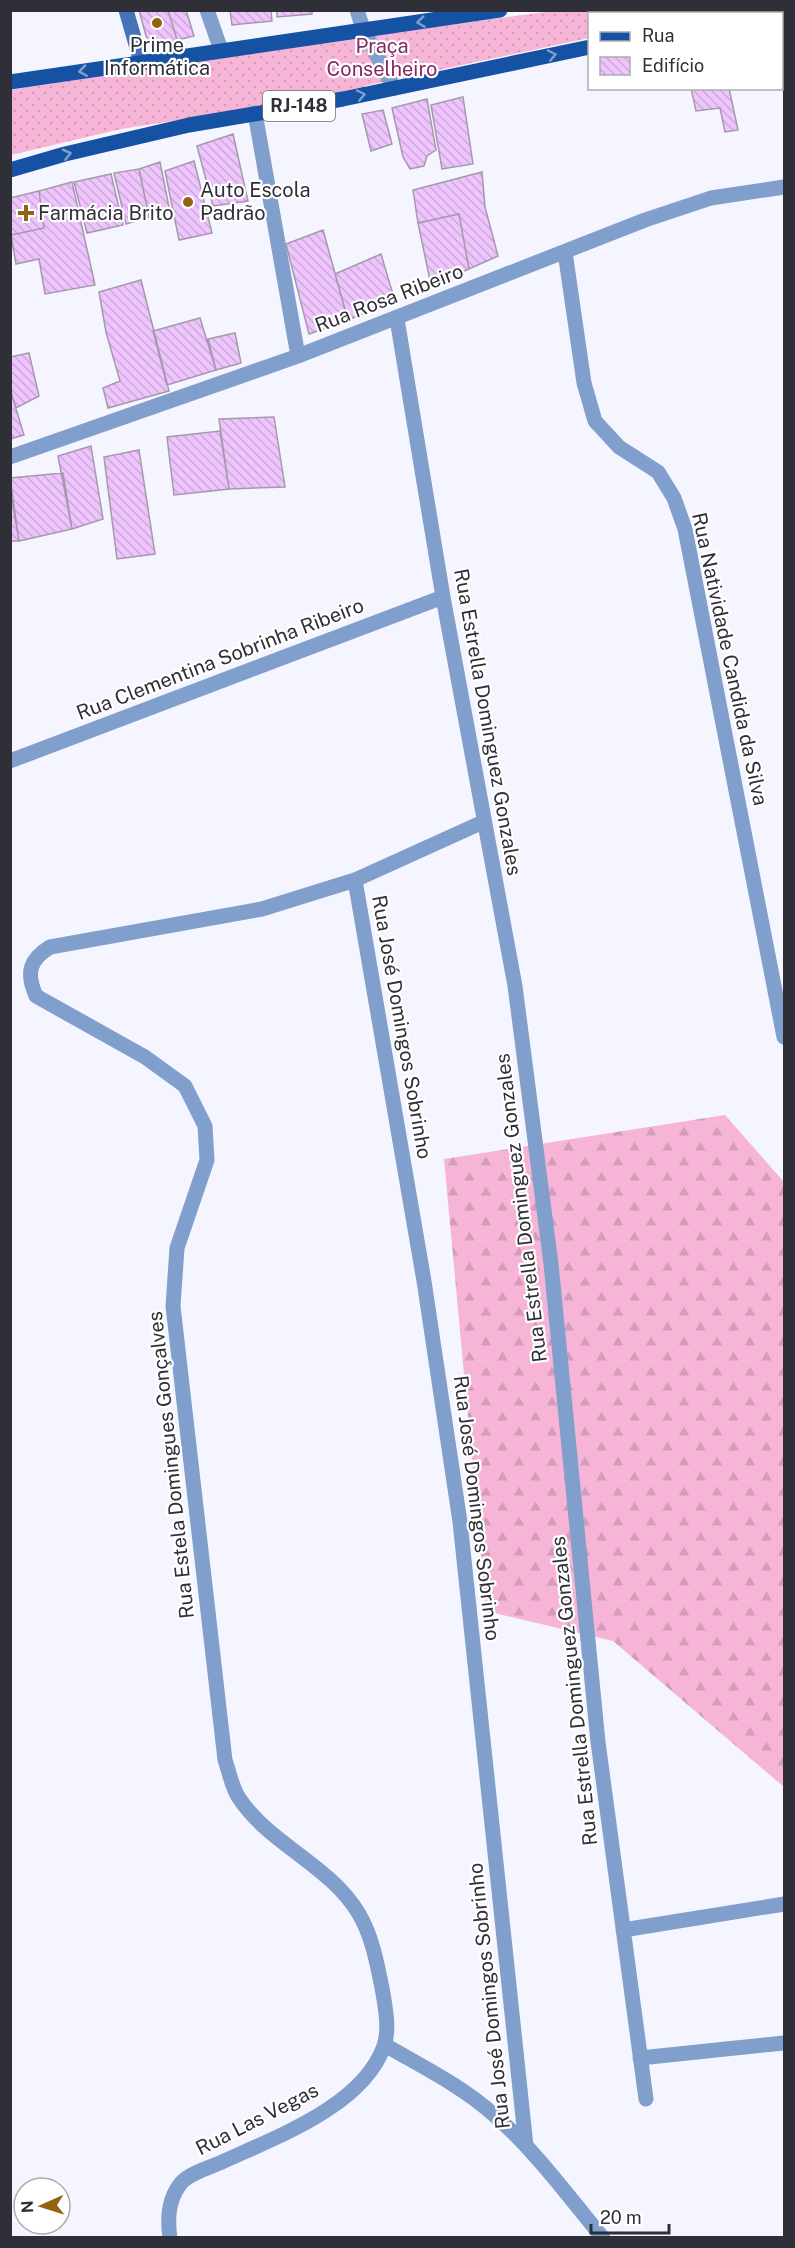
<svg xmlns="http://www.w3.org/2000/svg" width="795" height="2248" viewBox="0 0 795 2248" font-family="'Public Sans',sans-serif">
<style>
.grass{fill:url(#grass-dots)}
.forest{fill:url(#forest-firs)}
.building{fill:url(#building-back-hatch);stroke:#a698ab;stroke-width:1.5}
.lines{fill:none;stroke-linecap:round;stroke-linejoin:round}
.street{stroke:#809fcd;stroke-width:15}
.secondary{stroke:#4573b6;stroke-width:15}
.primary{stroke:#1652a3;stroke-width:15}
.oneway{stroke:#7fa0cc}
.poi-dot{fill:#926310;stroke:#fff;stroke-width:2}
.labels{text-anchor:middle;stroke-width:4.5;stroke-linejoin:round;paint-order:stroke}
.shield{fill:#fff;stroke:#6d6d74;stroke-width:1.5}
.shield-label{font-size:18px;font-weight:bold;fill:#2f2f38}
.poi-label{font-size:20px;fill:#2f2f38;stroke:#fff;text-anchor:start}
.park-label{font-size:20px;fill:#852861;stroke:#fff}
.street-label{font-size:20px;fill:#2f2f38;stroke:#fff}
</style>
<defs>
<pattern id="grass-dots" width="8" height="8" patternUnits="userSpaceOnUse" patternTransform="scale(1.5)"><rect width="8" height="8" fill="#f6b5d7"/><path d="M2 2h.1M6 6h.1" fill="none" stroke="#d39cb9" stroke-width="1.8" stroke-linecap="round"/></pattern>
<pattern id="forest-firs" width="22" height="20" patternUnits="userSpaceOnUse" patternTransform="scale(1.5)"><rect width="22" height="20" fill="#f6b5d7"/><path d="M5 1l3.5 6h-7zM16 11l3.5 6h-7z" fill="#d39cb9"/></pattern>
<pattern id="building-back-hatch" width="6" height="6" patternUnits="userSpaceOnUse" patternTransform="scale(1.5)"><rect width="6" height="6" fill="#eec4fd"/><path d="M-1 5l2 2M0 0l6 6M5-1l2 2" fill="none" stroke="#cca9da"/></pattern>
</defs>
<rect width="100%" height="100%" fill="#f5f5ff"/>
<path class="grass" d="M 553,11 L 724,11 L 709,14 L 590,14 L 589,38 L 364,86 L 365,91 L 121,129 L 11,155 L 11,90 L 349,36 L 351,38 Z"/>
<path class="forest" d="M 725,1115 L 784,1182 L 784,1787 L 613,1641 L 486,1611 L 444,1159 Z"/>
<path class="building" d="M 139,10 L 168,10 L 177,40 L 161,46 L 151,44 L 146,36 Z
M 168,10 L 186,10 L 194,36 L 177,40 Z
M 230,10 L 271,10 L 272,21 L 232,25 Z
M 277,10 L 312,10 L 312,14 L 277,17 Z
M 784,30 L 784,71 L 782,71 L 782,31 Z
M 691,88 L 729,88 L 738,130 L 725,132 L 720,108 L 696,111 Z
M 463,97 L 473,164 L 442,169 L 431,105 Z
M 427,99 L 436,150 L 427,156 L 424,166 L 410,169 L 403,157 L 392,108 Z
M 383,110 L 392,144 L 371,151 L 362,114 Z
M 233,134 L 248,201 L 213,206 L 197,146 Z
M 194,161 L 212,233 L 179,240 L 165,171 Z
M 160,162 L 170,212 L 149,217 L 139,169 Z
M 139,169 L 149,217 L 126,224 L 114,173 Z
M 482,172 L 485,207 L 498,256 L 469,269 L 459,214 L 418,223 L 413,190 Z
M 111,174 L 123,225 L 87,233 L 74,182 Z
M 72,182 L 95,285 L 45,294 L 39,259 L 16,264 L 11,235 L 44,228 L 39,191 Z
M 39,191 L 44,228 L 11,235 L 10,198 Z
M 459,214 L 469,269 L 431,285 L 418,223 Z
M 323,230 L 348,320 L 309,334 L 286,244 Z
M 381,254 L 395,301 L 348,320 L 335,274 Z
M 141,280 L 169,391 L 108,408 L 103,388 L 120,381 L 106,332 L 99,292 Z
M 200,318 L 216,370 L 167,385 L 153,331 Z
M 235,333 L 241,363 L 216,370 L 208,339 Z
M 29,353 L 39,396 L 16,408 L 10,389 L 10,357 Z
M 10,389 L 24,435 L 10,439 Z
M 274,417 L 285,487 L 229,489 L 219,419 Z
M 220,431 L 229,489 L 174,495 L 167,437 Z
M 91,446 L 103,519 L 72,529 L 58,456 Z
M 139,450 L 155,554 L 117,559 L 104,457 Z
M 63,473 L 72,529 L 19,541 L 10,478 Z
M 10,489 L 19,541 L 10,541 Z"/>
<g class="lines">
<path class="street" d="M 207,10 L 221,50
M 357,10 L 363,29 L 394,88
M 255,113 L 298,356
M 565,252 L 584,383 L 595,421 L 619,447 L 658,472 L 674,498 L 685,529 L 784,1037
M 397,319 L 443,597 L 515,986 L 551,1264 L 598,1742 L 646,2099
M 10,457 L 298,356 L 645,220 L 711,198 L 784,187
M 10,761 L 443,597
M 355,880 L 424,1281 L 460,1522 L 526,2146
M 623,1930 L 784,1904
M 385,2045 C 421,2066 462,2086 493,2114 C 535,2150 568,2196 603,2238
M 640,2058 L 784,2043
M 170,2238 C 167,2218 168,2198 182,2182 C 190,2173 211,2167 222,2162 C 276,2137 363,2106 384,2046 C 390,2029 385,2005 382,1988 C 377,1963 372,1936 359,1914 C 330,1865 269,1844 239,1798 C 232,1788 229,1771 225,1760 L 173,1306 L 177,1248 L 207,1160 L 205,1126 L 185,1086 L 145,1057 L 36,996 C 26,973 29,960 50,947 L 262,909 L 355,880 L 483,822"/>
<path class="secondary" d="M 126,10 L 141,62"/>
<path class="primary" d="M 778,14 L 784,12
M 10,82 L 500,10
M 10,170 L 65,154 L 189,125 L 343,99 L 590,47"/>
</g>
<defs><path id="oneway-chevron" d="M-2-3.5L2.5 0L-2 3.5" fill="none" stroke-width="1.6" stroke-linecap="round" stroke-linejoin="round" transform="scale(1.5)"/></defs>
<g class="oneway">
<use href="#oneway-chevron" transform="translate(421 22) rotate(173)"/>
<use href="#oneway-chevron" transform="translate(552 55) rotate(-12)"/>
<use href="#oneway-chevron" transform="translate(83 71) rotate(171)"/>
<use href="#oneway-chevron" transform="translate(361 95) rotate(-12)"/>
<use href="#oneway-chevron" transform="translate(67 154) rotate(-14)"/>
</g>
<g class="poi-dot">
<circle cx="157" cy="23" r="6"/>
<circle cx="188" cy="202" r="6"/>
<path d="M23 204h6v6h6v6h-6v6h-6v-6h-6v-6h6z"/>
</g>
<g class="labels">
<rect class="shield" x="263" y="91" width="72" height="30" rx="4.5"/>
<g class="shield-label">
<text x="299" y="112">RJ-148</text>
</g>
<g class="poi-label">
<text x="157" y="52" text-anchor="middle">Prime<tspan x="157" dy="23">Informática</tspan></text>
<text x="200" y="197">Auto Escola<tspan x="200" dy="23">Padrão</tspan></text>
<text x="38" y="220">Farmácia Brito</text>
</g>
<g class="park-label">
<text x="382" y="53">Praça<tspan x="382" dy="23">Conselheiro</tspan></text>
</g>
<g class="street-label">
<text transform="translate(389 298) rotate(-21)" y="7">Rua Rosa Ribeiro</text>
<text transform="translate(220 659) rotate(-21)" y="7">Rua Clementina Sobrinha Ribeiro</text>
<text transform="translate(730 659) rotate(78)" y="7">Rua Natividade Candida da Silva</text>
<text transform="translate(488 722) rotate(80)" y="7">Rua Estrella Dominguez Gonzales</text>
<text transform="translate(402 1027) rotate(80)" y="7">Rua José Domingos Sobrinho</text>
<text transform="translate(521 1208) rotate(-97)" y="7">Rua Estrella Dominguez Gonzales</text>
<text transform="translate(171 1465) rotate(-96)" y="7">Rua Estela Domingues Gonçalves</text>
<text transform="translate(477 1508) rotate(83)" y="7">Rua José Domingos Sobrinho</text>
<text transform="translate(574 1691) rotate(-96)" y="7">Rua Estrella Dominguez Gonzales</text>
<text transform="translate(489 1996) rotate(-96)" y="7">Rua José Domingos Sobrinho</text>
<text transform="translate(257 2119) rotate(-27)" y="7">Rua Las Vegas</text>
</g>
</g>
<rect width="795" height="2248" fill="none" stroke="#2f2f38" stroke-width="24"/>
<rect x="588" y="12" width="195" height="78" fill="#ffffff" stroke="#acacaf" stroke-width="1.5"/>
<rect x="600" y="32" width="30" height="9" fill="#1652a3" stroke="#acacaf" stroke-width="1.5"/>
<text x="642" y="42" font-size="18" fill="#2f2f38">Rua</text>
<rect x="600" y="57" width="30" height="18" fill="url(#building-back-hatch)" stroke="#acacaf" stroke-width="1.5"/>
<text x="642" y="72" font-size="18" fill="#2f2f38">Edifício</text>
<g transform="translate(42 2206) rotate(267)"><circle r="28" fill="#ffffff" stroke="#acacaf" stroke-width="1.5"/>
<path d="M0-4.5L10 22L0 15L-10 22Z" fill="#926310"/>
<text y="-9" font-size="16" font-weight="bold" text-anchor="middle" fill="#2f2f38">N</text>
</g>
<path d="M591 2224v9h78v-9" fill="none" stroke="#2f2f38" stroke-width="3"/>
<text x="600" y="2224" font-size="18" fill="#2f2f38" stroke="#ffffff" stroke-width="4.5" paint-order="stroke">20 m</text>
</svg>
